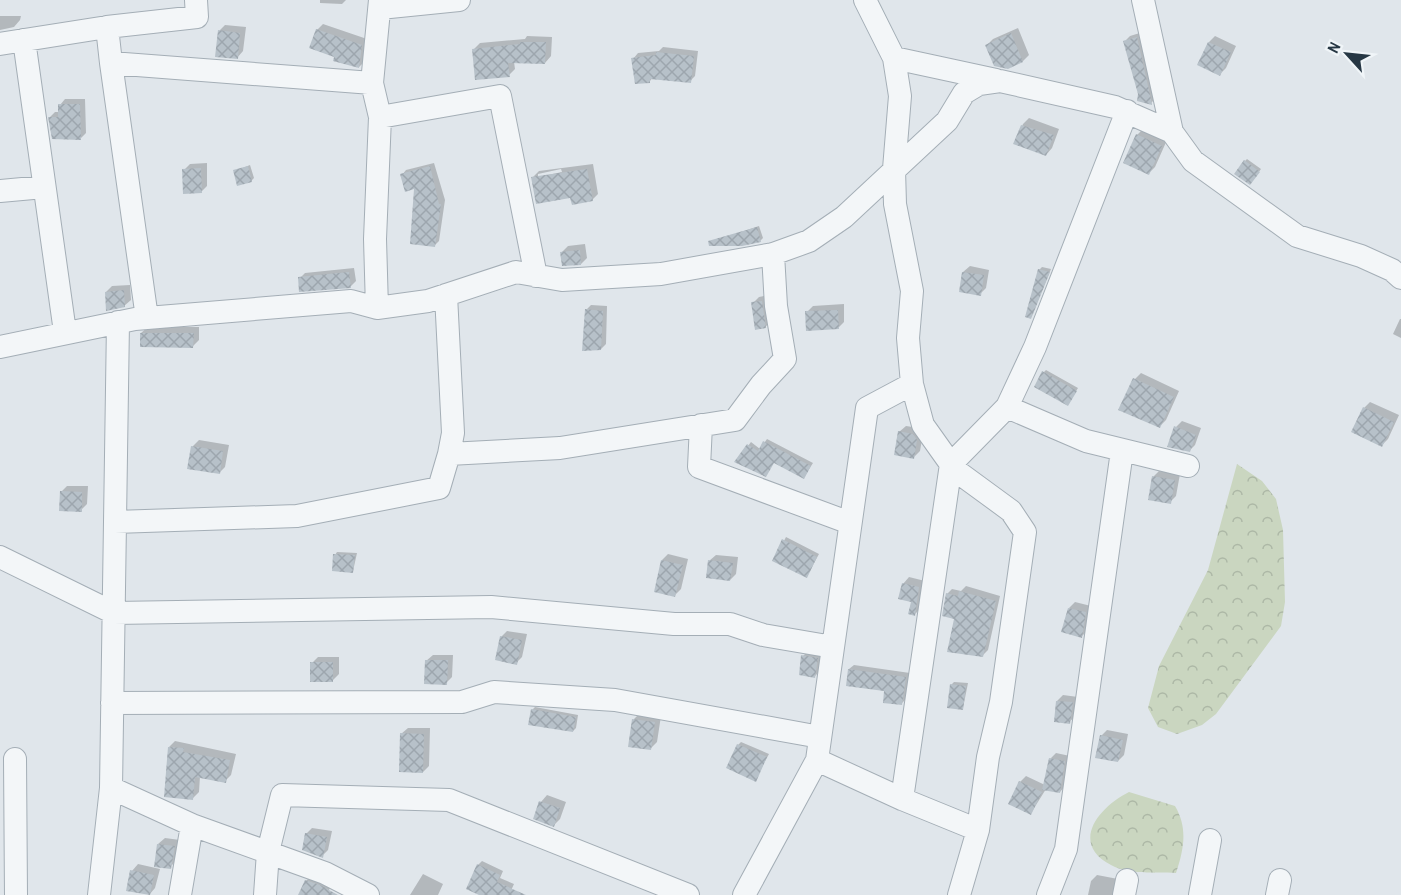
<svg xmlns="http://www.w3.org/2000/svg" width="1401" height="895" viewBox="0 0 1401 895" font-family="'Archivo Narrow',sans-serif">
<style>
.forest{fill:url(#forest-crowns)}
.shadow{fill:#0003;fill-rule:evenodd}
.building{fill:url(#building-cross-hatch)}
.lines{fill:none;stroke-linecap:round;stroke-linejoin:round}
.minor-casing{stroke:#a4aeb6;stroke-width:24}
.minor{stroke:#f3f6f8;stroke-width:22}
</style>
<defs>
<pattern id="forest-crowns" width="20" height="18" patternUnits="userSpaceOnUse" patternTransform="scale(1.5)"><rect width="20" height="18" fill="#cad6c0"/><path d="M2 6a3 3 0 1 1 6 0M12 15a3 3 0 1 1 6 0" fill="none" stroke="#adb8a6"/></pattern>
<pattern id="building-cross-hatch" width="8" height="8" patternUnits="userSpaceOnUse" patternTransform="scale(1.5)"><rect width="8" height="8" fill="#b7c1c9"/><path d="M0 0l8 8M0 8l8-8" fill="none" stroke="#9da6ae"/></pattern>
</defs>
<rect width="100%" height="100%" fill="#e0e6eb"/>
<path class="forest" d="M 1237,464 L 1262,481 L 1276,499 L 1283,530 L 1285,602 L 1281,626 L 1216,714 L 1202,725 L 1177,734 L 1158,727 L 1148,708 L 1159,666 L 1208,570 Z
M 1129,792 L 1175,806 C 1188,828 1184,849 1176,873 C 1155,872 1129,875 1111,865 C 1069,843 1099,807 1129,792 Z"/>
<path class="shadow" d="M 320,0 L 346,0 L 342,4 L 320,3 Z
M 0,16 L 21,16 L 20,20 L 14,27 L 0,30 Z
M 323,24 L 367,39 L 365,61 L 359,67 L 336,56 L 317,30 Z
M 225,25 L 246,27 L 243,51 L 237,58 L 219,31 Z
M 1018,28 L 1029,55 L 1023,61 L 1008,67 L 987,45 L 993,39 Z
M 1143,32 L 1156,98 L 1151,103 L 1140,94 L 1125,41 L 1130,36 Z
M 527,36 L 552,37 L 551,56 L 545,63 L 514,62 L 515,69 L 509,75 L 474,49 L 480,43 L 525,39 Z
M 1215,36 L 1236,46 L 1226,68 L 1220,74 L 1199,64 L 1209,42 Z
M 663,47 L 698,51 L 695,76 L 690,81 L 653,77 L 650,81 L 633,59 L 638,53 L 659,51 Z
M 65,99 L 85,99 L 86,133 L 81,138 L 50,117 L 55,112 L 60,112 L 60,105 Z
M 1029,118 L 1059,129 L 1052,148 L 1046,155 L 1015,143 L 1023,124 Z
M 1143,129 L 1167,140 L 1155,167 L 1149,173 L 1137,135 Z
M 1247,159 L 1261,169 L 1252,181 L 1245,161 Z
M 207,163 L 207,186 L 201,192 L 184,170 L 190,164 Z
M 434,163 L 445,200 L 439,241 L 435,245 L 416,187 L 402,175 L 406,170 Z
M 593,164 L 598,194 L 592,200 L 571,196 L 533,177 L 539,171 ZM 561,169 L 562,172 L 538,177 L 538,174 Z
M 250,165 L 254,178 L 251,181 L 235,171 Z
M 759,226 L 763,238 L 760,241 L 710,242 Z
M 585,244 L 587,258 L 581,264 L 562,252 L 568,246 Z
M 970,266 L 989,270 L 986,288 L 980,294 L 963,272 Z
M 1042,267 L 1051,269 L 1031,317 L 1039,270 Z
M 354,268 L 356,281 L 351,286 L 300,278 L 305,273 Z
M 130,285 L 131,300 L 124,306 L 106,292 L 112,286 Z
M 768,295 L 772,321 L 765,327 L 753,303 L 759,297 Z
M 844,304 L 844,322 L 838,328 L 807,312 L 813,306 Z
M 591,305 L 607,306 L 606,344 L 601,349 L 586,310 Z
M 1400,319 L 1401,319 L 1401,338 L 1393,334 Z
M 148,327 L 199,327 L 199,340 L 193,346 L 141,333 Z
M 1046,370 L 1078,388 L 1068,404 L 1044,372 Z
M 1141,373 L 1179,391 L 1166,420 L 1160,426 L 1135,379 Z
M 1370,402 L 1399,415 L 1388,439 L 1382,445 L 1364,408 Z
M 1182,421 L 1201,428 L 1195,445 L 1189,451 L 1176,427 Z
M 906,426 L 919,428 L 923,434 L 920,451 L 914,457 L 899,432 Z
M 767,439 L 813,463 L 806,474 L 804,477 L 775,461 L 736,462 L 751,442 L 760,449 Z
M 199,440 L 229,445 L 225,467 L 219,473 L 192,447 Z
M 1159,471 L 1180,474 L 1176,496 L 1170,502 L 1153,477 Z
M 67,486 L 88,486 L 87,504 L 81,510 L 61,492 Z
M 786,537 L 819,554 L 807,576 L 774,560 Z
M 337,552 L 357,553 L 353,571 L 335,555 Z
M 668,554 L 688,559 L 681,589 L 675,595 L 662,560 Z
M 716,555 L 738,557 L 736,574 L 730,580 L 709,561 Z
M 909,577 L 925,581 L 921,608 L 915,614 L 913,601 L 903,584 Z
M 966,586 L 1000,596 L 988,650 L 983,655 L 956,617 L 947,594 L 952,589 L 961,591 Z
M 1075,602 L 1091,606 L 1088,630 L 1082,636 L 1069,608 Z
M 507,631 L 527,634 L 522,657 L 516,663 L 501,637 Z
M 809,650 L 823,652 L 821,670 L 815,676 L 803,656 Z
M 433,655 L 453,655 L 452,677 L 446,683 L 426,661 Z
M 318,657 L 339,657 L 339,674 L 333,680 L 312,663 Z
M 854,665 L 910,673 L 906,699 L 902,703 L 885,690 L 849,669 Z
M 954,682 L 968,683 L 963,708 L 951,685 Z
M 1063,695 L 1078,697 L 1076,716 L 1069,722 L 1057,701 Z
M 535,707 L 578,715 L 576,728 L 573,731 L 532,710 Z
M 640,713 L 661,716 L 657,742 L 651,748 L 634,719 Z
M 408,728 L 430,728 L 429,766 L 423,772 L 401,734 Z
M 1107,730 L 1128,734 L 1124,755 L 1118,761 L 1101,736 Z
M 175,741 L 236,754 L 231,775 L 225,781 L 200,776 L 199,792 L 193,798 L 169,747 Z
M 741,742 L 769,754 L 755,780 L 738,745 Z
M 1056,753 L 1070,756 L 1066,785 L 1060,792 L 1046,789 L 1031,813 L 1020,782 L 1026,776 L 1045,785 L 1050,759 Z
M 547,795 L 566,802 L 560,819 L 554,825 L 535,818 L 541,802 Z
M 312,828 L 332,831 L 328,850 L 322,856 L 306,834 Z
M 165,838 L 180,840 L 176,861 L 170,867 L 158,844 Z
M 482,861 L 503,871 L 500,878 L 514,884 L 509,895 L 483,895 L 478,865 Z
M 138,864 L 160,869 L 155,888 L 149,895 L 132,871 Z
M 423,874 L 443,884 L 438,895 L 410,895 Z
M 312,875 L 332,883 L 327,895 L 305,895 L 306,881 Z
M 1097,875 L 1118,879 L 1119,895 L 1088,895 L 1091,881 Z"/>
<path class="building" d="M 316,29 L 362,45 L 359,68 L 333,61 L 334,57 L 309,48 Z
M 218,30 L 240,33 L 238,59 L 215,57 Z
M 1011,33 L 1023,62 L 1008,69 L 994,66 L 985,45 Z
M 1137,37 L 1152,104 L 1152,105 L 1137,101 L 1138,94 L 1123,41 Z
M 520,42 L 546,42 L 545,64 L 508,63 L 510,77 L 475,80 L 472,49 L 520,44 Z
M 1208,42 L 1231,52 L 1220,76 L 1197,65 Z
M 656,52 L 694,56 L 691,83 L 650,79 L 650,83 L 635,84 L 631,58 L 656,55 Z
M 58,104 L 80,104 L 81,140 L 52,139 L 48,117 L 58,117 Z
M 1021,125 L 1054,135 L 1046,156 L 1013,144 Z
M 1136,134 L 1162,146 L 1149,175 L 1123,163 Z
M 1244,160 L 1260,172 L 1250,185 L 1234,174 Z
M 248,166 L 252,182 L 237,186 L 233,170 Z
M 430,166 L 439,204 L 441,204 L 435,247 L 410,244 L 414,189 L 405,192 L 400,174 Z
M 201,168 L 202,193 L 183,194 L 182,169 Z
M 587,169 L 593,201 L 572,205 L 570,198 L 536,204 L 531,177 Z
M 757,227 L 761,242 L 742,246 L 709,246 L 708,241 Z
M 580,250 L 581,265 L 562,266 L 560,252 Z
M 1038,269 L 1050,272 L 1031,319 L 1025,317 Z
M 349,272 L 351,288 L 299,292 L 298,277 Z
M 962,272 L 984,275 L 981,296 L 959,292 Z
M 124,290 L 125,307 L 106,311 L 105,292 Z
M 762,301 L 766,328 L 755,330 L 751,302 Z
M 585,309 L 603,311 L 601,350 L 582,351 Z
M 838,310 L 839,329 L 806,331 L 805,311 Z
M 140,333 L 194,333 L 193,348 L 140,347 Z
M 1042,371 L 1077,391 L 1068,406 L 1034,387 Z
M 1133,378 L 1174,397 L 1160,428 L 1118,410 Z
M 1363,407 L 1394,422 L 1382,447 L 1351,432 Z
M 1174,426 L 1196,435 L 1190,452 L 1167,447 Z
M 898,431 L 913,434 L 917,440 L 914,459 L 894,455 Z
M 763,441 L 811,466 L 804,479 L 774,463 L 766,477 L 734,462 L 747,444 L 758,451 Z
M 191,446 L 223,451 L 220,474 L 187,469 Z
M 1152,476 L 1175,480 L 1171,504 L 1148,500 Z
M 60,491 L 82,492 L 82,512 L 59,511 Z
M 782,539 L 817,557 L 807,578 L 772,561 Z
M 333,554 L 355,555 L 353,573 L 332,571 Z
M 661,560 L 683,565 L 675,597 L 654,592 Z
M 708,560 L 733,563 L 730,581 L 706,578 Z
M 902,583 L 919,587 L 915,616 L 908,614 L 911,602 L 898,599 Z
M 959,591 L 996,601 L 983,657 L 947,652 L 954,619 L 942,616 L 946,593 L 958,596 Z
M 1068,608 L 1086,612 L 1082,638 L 1061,632 Z
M 500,636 L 522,640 L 517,665 L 495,660 Z
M 801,655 L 818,658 L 815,678 L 799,675 Z
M 425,660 L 448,660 L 447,685 L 424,684 Z
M 310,662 L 333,662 L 333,682 L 310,682 Z
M 848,669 L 906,677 L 902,705 L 883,703 L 884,691 L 846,686 Z
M 950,684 L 966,686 L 963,710 L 947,708 Z
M 1056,701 L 1073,702 L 1070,724 L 1054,722 Z
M 531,709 L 576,717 L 573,732 L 528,725 Z
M 632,719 L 655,722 L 651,750 L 628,747 Z
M 400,733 L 424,734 L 423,773 L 399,772 Z
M 1100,735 L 1123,740 L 1118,762 L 1095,758 Z
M 737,744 L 767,757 L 756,782 L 726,768 Z
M 168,747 L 184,748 L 183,752 L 230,760 L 226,783 L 195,777 L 193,800 L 164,797 Z
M 1049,758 L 1065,761 L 1060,793 L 1042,790 Z
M 1019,781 L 1042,792 L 1031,815 L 1008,804 Z
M 539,801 L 560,808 L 554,827 L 533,819 Z
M 305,833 L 327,837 L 323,858 L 302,850 Z
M 157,844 L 175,846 L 171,869 L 154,867 Z
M 477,864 L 500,875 L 497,882 L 526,895 L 479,895 L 466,889 Z
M 130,870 L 154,875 L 150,895 L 126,891 Z
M 305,880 L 320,885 L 338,895 L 298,895 Z"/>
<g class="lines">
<g class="minor-casing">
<path id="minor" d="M 865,0 L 894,58 L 900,96 L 894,169 L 895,204 L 912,291 L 908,338 L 912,384 L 923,425 L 955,470 L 1011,511 L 1025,532 L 1001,702 L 988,757 L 978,830 L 959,895
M 1143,0 L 1172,132 L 1193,161 L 1297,236 L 1361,256 L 1392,270 L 1401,278
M 380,8 L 459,0
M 107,27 L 197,17 L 196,0
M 24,40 L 65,332
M 0,44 L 107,27 L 111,63 L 372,83
M 894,58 L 996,80
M 111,63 L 147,318
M 1127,111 L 1035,347 L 1007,407 L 1086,441 L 1188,466
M 380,117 L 500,96 L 536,276
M 0,191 L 44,187
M 446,295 L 453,433 L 449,454
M 377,308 L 375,239 L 380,117 L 372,83 L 380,0
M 0,347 L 135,319 L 351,301 L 377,308 L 428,301 L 516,272 L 562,280 L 661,274 L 773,254 L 809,241 L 844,217 L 947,121 L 964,93 L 979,84 L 1000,81 L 1115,107 L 1172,132
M 701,425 L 699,467 L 850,523
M 115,522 L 297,516 L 439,488 L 449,454 L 560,448 L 735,420 L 761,385 L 785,359 L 776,306 L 773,254
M 0,557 L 114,613 L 491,607 L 674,624 L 730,624 L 763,635 L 833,647
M 112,703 L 462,702 L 494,692 L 615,700 L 820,737
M 15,759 L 16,895
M 817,760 L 902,799 L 978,830
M 111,788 L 192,825
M 902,799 L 951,464 L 1007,407
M 99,895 L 111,788 L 118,322
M 180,895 L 192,825 L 325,873 L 368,895
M 265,895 L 268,852 L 282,795 L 449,800 L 688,895
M 744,895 L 817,760 L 867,408 L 912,384
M 1048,895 L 1066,849 L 1122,451
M 1124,895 L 1127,880
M 1200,895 L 1210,840
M 1277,895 L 1280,880"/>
</g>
<use href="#minor" class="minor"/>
</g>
<g transform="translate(1347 54) rotate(297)" stroke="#f0f5f8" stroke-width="4.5" paint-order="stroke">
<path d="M0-4.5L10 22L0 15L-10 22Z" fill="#263744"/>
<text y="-9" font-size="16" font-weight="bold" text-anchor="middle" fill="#263744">N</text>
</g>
</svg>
